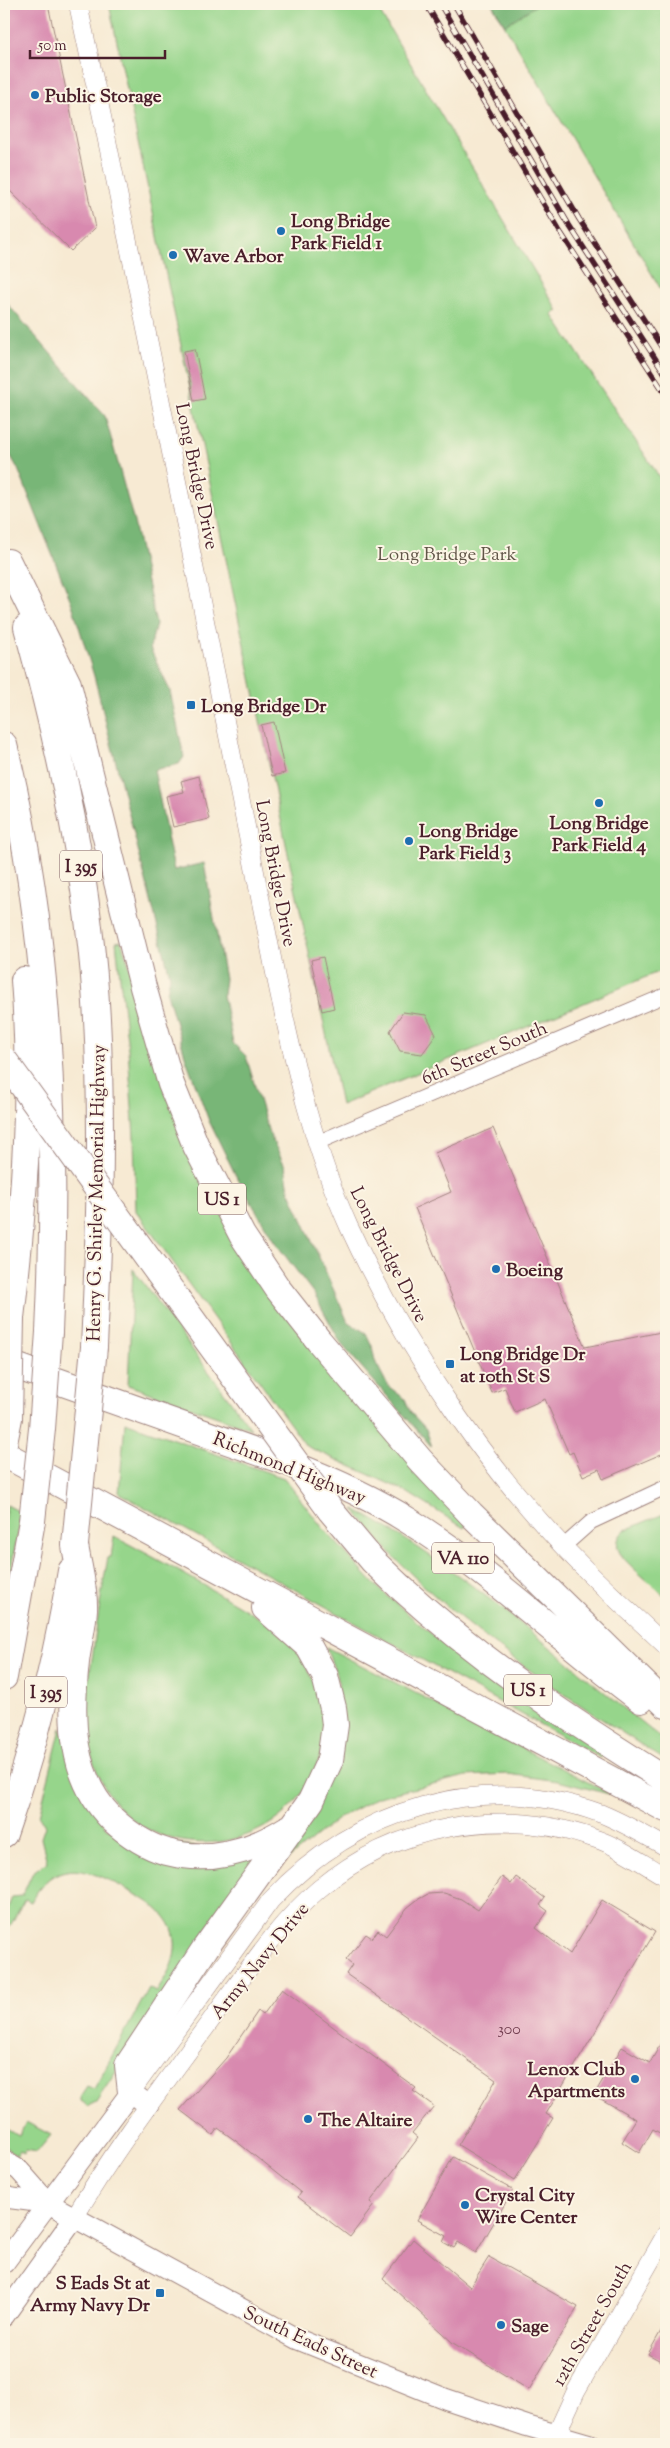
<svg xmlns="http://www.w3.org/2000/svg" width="670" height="2448" viewBox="0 0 670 2448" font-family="'Sorts Mill Goudy',serif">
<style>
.green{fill:#96d58b;stroke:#707a5b}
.forest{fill:#78b677;stroke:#616a51}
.building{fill:#d889af}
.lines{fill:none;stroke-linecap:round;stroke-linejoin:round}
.minor-casing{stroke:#a0847f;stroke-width:16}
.tertiary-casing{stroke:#a0847f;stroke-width:19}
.secondary-casing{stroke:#a0847f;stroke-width:22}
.motorway-casing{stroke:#a0847f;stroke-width:28}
.minor{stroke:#fff;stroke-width:14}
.tertiary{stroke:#fff;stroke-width:18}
.secondary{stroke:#fff;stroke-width:20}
.motorway{stroke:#fff;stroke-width:26}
.rail-casing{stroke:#4a1f2b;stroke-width:5.5}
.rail{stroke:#fcf5e5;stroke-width:4;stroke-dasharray:11;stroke-linecap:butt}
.motorway-bridge-casing{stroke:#a0847f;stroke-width:28;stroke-linecap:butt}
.motorway-bridge{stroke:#fff;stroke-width:26}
.poi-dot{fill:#1f6fb2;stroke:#fcf5e5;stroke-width:2}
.labels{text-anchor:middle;stroke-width:4;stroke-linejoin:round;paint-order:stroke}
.number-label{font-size:16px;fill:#6e3a4c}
.shield{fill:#fcf5e5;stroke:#7f5f63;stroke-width:1}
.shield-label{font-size:18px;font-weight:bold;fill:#4a1f2b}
.poi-label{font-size:19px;font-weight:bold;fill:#4a1f2b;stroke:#fcf5e5;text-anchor:start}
.street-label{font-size:19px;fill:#4a1f2b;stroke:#fcf5e5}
.park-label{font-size:19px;fill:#615648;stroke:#fcf5e5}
</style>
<rect width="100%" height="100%" fill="#fcf5e5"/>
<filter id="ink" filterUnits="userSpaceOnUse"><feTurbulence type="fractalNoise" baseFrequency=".02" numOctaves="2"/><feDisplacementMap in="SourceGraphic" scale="10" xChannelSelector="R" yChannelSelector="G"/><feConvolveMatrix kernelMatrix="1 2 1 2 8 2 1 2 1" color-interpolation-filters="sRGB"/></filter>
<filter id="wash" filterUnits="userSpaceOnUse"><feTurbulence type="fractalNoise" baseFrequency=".0096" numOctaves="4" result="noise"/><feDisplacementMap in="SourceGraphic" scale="20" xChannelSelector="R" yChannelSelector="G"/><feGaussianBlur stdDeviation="1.12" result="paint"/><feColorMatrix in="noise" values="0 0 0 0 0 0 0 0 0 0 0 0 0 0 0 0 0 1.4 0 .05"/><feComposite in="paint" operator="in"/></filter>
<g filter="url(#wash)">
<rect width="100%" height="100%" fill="#f7ead3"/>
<path class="green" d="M 109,4 L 375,4 L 558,311 L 552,314 L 666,487 L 666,975 L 658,972 L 341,1105 Z
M 492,4 L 666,4 L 666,298 Z
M 121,941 L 200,1178 L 466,1525 L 464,1528 L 405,1491 L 306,1446 L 136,1211 L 134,1137 L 128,1049 L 116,942 Z
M 133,1269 L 251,1429 L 128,1385 Z
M 125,1422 L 284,1478 L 322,1527 L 374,1584 L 422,1626 L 463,1659 L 603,1753 L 601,1758 L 119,1493 Z
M 7,1505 L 22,1513 L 4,1603 L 4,1521 Z
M 354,1509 C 469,1571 564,1662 666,1742 L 666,1761 C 577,1703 483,1644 406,1569 C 387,1551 370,1529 354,1509 Z
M 666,1513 L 666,1597 C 656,1587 623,1562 619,1551 C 615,1543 619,1535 625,1530 Z
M 114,1536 C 155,1558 196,1580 236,1604 C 258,1617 283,1631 298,1653 C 310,1669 318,1692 322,1711 C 326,1735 322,1755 312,1776 C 284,1837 206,1860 147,1829 C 116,1813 95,1778 89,1745 C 82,1714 88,1684 93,1653 C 97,1621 102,1589 108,1557 L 111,1557 Z
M 326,1647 L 613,1795 L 558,1781 L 508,1774 L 466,1776 L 378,1797 L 339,1818 L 272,1872 L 303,1829 L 339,1682 Z
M 61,1728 L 106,1828 L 252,1859 L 256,1863 L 96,2102 L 88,2106 L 81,2101 L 81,2095 L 87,2086 L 94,2089 L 149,1988 L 157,1992 C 164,1979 174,1965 175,1950 C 178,1917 150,1902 126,1889 C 88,1869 56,1855 31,1902 L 25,1899 L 4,1937 L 4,1919 L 12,1897 L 22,1896 L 33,1872 L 47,1862 L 41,1838 L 45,1826 L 39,1816 Z
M 26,2122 L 51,2135 L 37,2152 L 25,2150 L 24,2154 L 20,2151 L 17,2156 L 4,2146 L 4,2128 L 19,2136 Z"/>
<path class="forest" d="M 492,4 L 538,4 L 505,25 Z
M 4,300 L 105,416 L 134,522 L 156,624 L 150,648 L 170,691 L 184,757 L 179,764 L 154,770 L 174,870 L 204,863 L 225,979 L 223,995 L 233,1043 L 246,1056 L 269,1133 L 285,1166 L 289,1190 L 348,1322 L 366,1333 L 372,1346 L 375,1361 L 388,1386 L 405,1399 L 411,1413 L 426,1429 L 432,1447 L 342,1345 L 314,1294 L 274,1241 L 238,1180 L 209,1121 L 186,1059 L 167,993 L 170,976 L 94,676 L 72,604 L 18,469 L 4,444 Z"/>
<g id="blocks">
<path class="building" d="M 4,4 L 48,4 L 95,228 L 71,251 L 4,185 Z
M 195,349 L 205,399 L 194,401 L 184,351 Z
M 274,722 L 285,773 L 272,776 L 261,725 Z
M 199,776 L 209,819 L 173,827 L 166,796 L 184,792 L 181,781 Z
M 323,957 L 334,1008 L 322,1011 L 311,960 Z
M 403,1012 L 426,1015 L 436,1035 L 422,1054 L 400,1051 L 390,1031 Z
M 493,1128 L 585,1347 L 666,1331 L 666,1452 L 603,1479 L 599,1469 L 583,1476 L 573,1452 L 569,1454 L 545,1399 L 515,1412 L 505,1388 L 492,1393 L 415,1208 L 451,1192 L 435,1153 Z
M 502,1877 L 511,1884 L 516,1877 L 545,1898 L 540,1905 L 548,1911 L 536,1928 L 570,1954 L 602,1900 L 655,1932 L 546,2114 L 553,2118 L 515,2180 L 458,2145 L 496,2080 L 346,1974 L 352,1965 L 346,1960 L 366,1934 L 372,1938 L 378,1930 L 386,1936 L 407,1908 L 417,1900 L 428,1894 L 444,1893 L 461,1899 L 478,1910 Z
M 282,1989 L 416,2088 L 413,2091 L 434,2106 L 412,2133 L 418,2138 L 370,2202 L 374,2205 L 350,2237 L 298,2197 L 301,2193 L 236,2141 L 218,2128 L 213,2135 L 180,2110 L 226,2058 L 258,2011 L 263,2015 Z
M 666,2034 L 666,2137 L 653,2129 L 639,2153 L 622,2142 L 636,2119 L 594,2095 L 622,2047 L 650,2063 Z
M 453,2157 L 513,2190 L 476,2253 L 458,2242 L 454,2248 L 443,2242 L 446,2236 L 417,2220 Z
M 413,2239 L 470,2287 L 489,2257 L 578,2307 L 529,2390 L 453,2343 L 383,2279 Z
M 666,2322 L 666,2364 L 648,2354 Z"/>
</g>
</g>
<g filter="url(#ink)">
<use href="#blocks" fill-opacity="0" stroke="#a0847f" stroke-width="1"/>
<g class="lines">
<g class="minor-casing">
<path id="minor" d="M 316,1143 L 666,995
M 564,1546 L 591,1522 L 666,1487"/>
</g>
<g class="tertiary-casing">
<path id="tertiary" d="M 78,4 C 131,249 180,495 229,741 C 245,820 260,900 276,978 C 294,1064 313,1147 349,1227 C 406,1351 491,1476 588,1572 C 613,1597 640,1621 666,1646
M 131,2092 L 271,1900 C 356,1809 481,1769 602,1814 C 624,1823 645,1835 666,1847
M 74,2218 C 114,2150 162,2087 209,2023 C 243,1978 275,1926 319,1889 C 395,1825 499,1806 593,1838 C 619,1846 643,1864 666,1877
M 556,2435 L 576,2391 L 666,2234"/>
</g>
<g class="secondary-casing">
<path id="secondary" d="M 4,2161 L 19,2170 L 48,2203 L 297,2339 L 446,2399 L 527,2426 L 589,2444
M 4,2195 L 9,2198 L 48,2203
M 4,2263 L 131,2092 L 148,2105
M 4,2316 L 74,2218"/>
</g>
<g class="motorway-casing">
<path id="motorway" d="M 8,562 L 68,684 L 143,987 L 171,1084 L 196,1146 L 242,1235 L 278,1289 L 319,1341 L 420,1460 L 471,1514 L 666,1705
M 27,627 C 62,755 90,886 97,1019 C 103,1129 99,1238 94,1347
M 4,745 C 51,935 58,1137 49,1332
M 11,1318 C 24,1206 33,1092 24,980
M 4,1362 L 289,1463 C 330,1479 371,1497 409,1521 C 492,1572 562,1642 641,1700
M 4,1454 L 666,1809
M 75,1545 C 78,1566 85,1589 84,1609 C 83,1627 78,1645 76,1662 C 70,1718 70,1777 112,1819 C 128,1834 146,1846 167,1852 C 209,1863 251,1852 287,1829
M 399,1586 C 481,1661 572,1722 666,1780
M 4,1677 L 32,1521
M 4,1834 C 34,1749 56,1660 71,1571
M 131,2092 L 128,2065 L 206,1947 L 311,1801 L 330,1760 L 335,1725 L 333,1708 L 325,1676 L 309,1647 L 265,1608"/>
</g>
<use href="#minor" class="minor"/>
<use href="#tertiary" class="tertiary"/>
<use href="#secondary" class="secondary"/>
<use href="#motorway" class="motorway"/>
<g class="rail-casing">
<path id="rail" d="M 426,4 L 559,230 L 666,395
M 440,4 L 569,225 L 666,375
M 454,4 L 579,219 L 666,354"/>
</g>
<use href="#rail" class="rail"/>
<g class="motorway-bridge-casing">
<path id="motorway-bridge" d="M 4,1060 L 331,1511 L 373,1561 L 399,1586
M 4,1443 L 9,1418 L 11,1318
M 32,1521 L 42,1429 L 49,1332
M 75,1545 L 94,1347"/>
</g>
<use href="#motorway-bridge" class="motorway-bridge"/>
</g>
</g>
<g class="poi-dot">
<circle cx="35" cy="95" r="5"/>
<circle cx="281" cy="231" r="5"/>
<circle cx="173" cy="255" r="5"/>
<rect x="186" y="700" width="10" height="10" rx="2.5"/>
<circle cx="599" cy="803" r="5"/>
<circle cx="409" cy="841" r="5"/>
<circle cx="496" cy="1269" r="5"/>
<rect x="445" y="1359" width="10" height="10" rx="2.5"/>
<circle cx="635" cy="2079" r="5"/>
<circle cx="308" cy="2119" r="5"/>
<circle cx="465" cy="2205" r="5"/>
<rect x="155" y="2288" width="10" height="10" rx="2.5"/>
<circle cx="501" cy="2325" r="5"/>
</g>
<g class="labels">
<g class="number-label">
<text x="509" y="2034">300</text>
</g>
<g class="shield">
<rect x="60" y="850.5" width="42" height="31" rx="4"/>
<rect x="198" y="1183.5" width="48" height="31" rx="4"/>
<rect x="432" y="1542.5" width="62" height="31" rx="4"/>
<rect x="504" y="1674.5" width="48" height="31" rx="4"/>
<rect x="25" y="1676.5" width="42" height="31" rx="4"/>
</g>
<g class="shield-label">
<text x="81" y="872">I 395</text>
<text x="222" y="1205">US 1</text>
<text x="463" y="1564">VA 110</text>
<text x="528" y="1696">US 1</text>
<text x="46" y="1698">I 395</text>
</g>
<g class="poi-label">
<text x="45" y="102">Public Storage</text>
<text x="291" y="227">Long Bridge<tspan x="291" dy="22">Park Field 1</tspan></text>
<text x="183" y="262">Wave Arbor</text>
<text x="201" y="712">Long Bridge Dr</text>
<text x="599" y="829" text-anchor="middle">Long Bridge<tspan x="599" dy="22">Park Field 4</tspan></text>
<text x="419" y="837">Long Bridge<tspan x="419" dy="22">Park Field 3</tspan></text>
<text x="506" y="1276">Boeing</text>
<text x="460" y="1360">Long Bridge Dr<tspan x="460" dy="22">at 10th St S</tspan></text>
<text x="625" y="2075" text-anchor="end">Lenox Club<tspan x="625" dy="22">Apartments</tspan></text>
<text x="318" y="2126">The Altaire</text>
<text x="475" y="2201">Crystal City<tspan x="475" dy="22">Wire Center</tspan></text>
<text x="150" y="2289" text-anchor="end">S Eads St at<tspan x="150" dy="22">Army Navy Dr</tspan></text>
<text x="511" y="2332">Sage</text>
</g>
<g class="street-label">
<text transform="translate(198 476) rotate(78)" y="7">Long Bridge Drive</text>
<text transform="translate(277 873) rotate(79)" y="7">Long Bridge Drive</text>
<text transform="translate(484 1052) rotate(-23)" y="7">6th Street South</text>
<text transform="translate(95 1193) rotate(-89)" y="7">Henry G. Shirley Memorial Highway</text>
<text transform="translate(390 1254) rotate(63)" y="7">Long Bridge Drive</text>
<text transform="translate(290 1467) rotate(22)" y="7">Richmond Highway</text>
<text transform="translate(259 1960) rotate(-51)" y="7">Army Navy Drive</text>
<text transform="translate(591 2323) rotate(-60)" y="7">12th Street South</text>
<text transform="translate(311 2341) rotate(25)" y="7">South Eads Street</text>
</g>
<g class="park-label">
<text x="447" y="560">Long Bridge Park</text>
</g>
</g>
<rect width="670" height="2448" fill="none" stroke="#fcf5e5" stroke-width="20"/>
<path d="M30 50v8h135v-8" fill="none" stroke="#4a1f2b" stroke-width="2.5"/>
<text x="38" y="50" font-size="15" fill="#4a1f2b" stroke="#fcf5e5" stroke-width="4" paint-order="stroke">50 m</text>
</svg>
